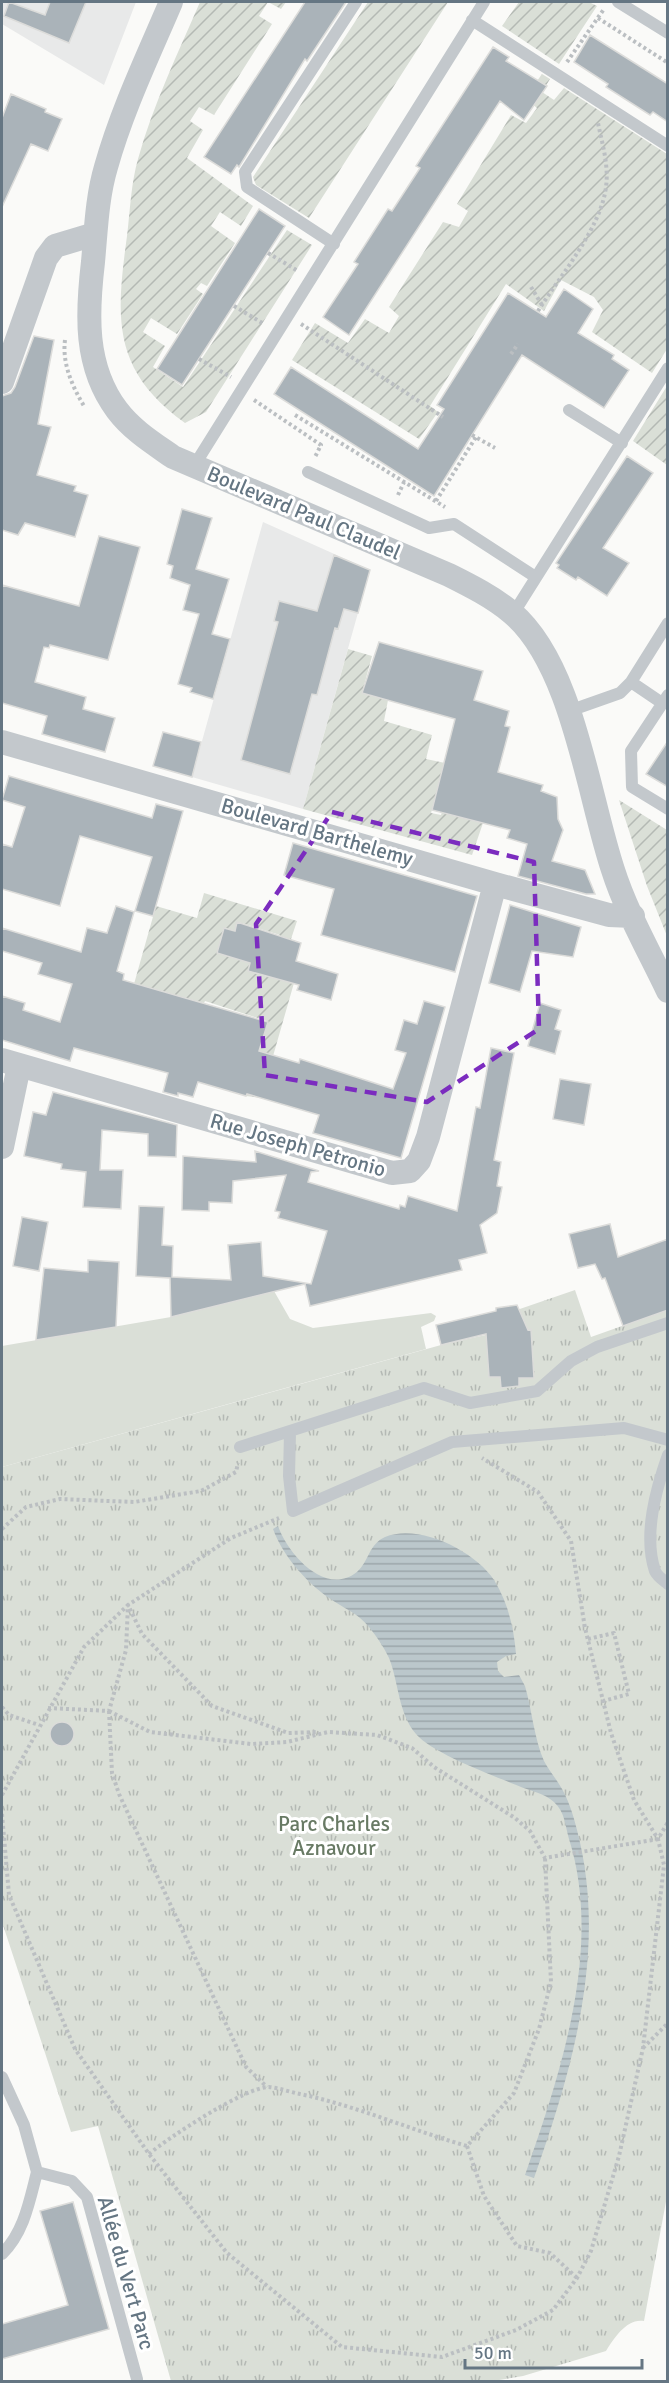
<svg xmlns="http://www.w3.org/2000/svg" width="669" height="2383" viewBox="0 0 669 2383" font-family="Signika,sans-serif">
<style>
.built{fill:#e8e9e9}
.grass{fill:#dadfd7}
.park{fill:url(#park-tufts)}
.garden{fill:url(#garden-furrows);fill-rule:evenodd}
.water{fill:url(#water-rules)}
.building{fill:#aab3b9;stroke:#dcdcda;stroke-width:1.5}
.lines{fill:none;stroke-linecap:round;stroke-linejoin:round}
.path{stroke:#bbbfc2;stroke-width:4;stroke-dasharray:3 3;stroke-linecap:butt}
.lane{stroke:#c3c8cc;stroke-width:12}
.street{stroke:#c3c8cc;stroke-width:24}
.marked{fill:none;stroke:#7b2cbf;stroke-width:4.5;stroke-dasharray:12 8;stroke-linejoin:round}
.labels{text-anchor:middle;stroke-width:6;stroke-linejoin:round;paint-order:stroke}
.street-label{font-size:21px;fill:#657683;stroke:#fff}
.park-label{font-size:21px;fill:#687a64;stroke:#fff}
</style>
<defs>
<pattern id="park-tufts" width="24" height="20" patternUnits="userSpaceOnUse" patternTransform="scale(1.5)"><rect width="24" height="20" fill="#dadfd7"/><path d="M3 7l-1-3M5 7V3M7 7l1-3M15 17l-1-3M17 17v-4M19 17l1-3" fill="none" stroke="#b4b9b4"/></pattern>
<pattern id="garden-furrows" width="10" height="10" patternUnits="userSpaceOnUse" patternTransform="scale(1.5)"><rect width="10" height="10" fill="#dadfd7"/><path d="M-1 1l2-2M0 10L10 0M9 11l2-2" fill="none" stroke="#b4b9b4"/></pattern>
<pattern id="water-rules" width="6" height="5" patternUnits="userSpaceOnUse" patternTransform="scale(1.5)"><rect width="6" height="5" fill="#bbc7cb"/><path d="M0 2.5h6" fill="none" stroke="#9ca6aa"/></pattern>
</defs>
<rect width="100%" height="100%" fill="#fafaf8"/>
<path class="built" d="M 2,2 L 136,2 L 104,85 L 2,24 Z
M 263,522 L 370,570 L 303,809 L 192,777 Z"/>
<path class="grass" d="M 274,1291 L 290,1319 L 313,1328 L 431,1313 L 436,1316 L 434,1321 L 421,1327 L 426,1349 L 2,1467 L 2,1346 L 171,1317 Z"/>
<path class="park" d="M 575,1290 L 591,1337 L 667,1310 L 667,2196 L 644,2321 C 627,2318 614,2338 606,2351 L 523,2376 L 493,2381 L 171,2381 L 98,2126 L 71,2132 L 2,1922 L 2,1467 L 441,1345 L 490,1334 L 514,1311 Z"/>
<path class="garden" d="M 200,2 L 286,2 L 281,9 L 268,2 L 259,16 L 272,24 L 214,115 L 199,107 L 190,121 L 203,130 L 187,158 L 253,206 L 241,226 L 220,212 L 211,226 L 235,243 L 207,286 L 201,283 L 196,289 L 203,294 L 177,334 L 151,318 L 143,332 L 165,346 L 153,367 L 183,387 L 287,230 L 312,245 L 206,412 L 185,423 C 111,370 116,317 127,236 C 130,211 131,183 138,159 C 153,105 178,53 200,2 Z
M 368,2 L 448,2 L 309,218 L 256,185 L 253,177 Z
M 519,2 L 589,2 L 597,6 L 559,64 L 502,26 Z
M 542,74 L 550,79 L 542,92 L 554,100 L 564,88 L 667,154 L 667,349 L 652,373 L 592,332 L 603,310 L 594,297 L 561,280 L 544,311 L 506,284 L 430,406 L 438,412 L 419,439 L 292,360 L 315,323 L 348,343 L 365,319 L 389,333 L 399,316 L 389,307 L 443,222 L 459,227 L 468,211 L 457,204 L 511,115 L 526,123 L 537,108 L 525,98 Z
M 667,386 L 667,465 L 633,441 Z
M 348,649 L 372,656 L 362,693 L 388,700 L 384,721 L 432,735 L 426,759 L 445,763 L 431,813 L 441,815 L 442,812 L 483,823 L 472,855 L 303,809 Z
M 619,800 L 667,830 L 667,936 L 647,886 Z
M 204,893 L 297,921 L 290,942 L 294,960 L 300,962 L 261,1098 L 246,1096 L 267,1021 L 205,1001 L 204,1003 L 134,984 L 156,906 L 197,918 ZM 238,922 L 280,935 L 268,977 L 249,971 L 250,963 L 235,931 Z"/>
<path class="water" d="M 278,1526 C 288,1554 325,1597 357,1572 C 369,1561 369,1544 385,1537 C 419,1523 475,1551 494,1580 C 508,1602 514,1629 516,1654 L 506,1656 L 497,1662 L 498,1671 L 504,1677 L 519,1675 L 525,1686 C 532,1710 534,1738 544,1761 C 548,1769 554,1776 559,1784 C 568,1798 573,1814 577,1830 C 608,1948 573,2068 534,2178 L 525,2175 C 561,2072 603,1947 569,1839 C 565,1825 565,1812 554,1802 C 545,1794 532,1791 521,1787 C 495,1776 433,1754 416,1734 C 398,1713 399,1683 389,1658 C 384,1647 376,1636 369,1627 C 358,1613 343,1608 329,1598 C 305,1581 283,1556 273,1529 Z"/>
<path class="building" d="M 9,2 L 45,15 L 50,2 L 86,2 L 69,43 L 4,16 Z
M 305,2 L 346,2 L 307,61 L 305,59 L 239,167 L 237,165 L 231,174 L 204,157 Z
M 590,35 L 668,84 L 668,122 L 653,112 L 650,115 L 606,87 L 608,84 L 574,62 Z
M 493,47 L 509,57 L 506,61 L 547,86 L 524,120 L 500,101 L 349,335 L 323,317 L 358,264 L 354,262 L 388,209 L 392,211 L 420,168 L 416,166 Z
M 11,94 L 46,109 L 45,112 L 62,119 L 48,151 L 31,144 L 2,207 L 2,118 Z
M 259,209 L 285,226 L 182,385 L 157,369 Z
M 564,289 L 593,309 L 578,333 L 614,355 L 612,359 L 629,370 L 604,408 L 522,355 L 434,496 L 274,394 L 291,367 L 418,449 L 444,409 L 437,405 L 508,293 L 546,317 Z
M 34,336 L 54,340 L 38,424 L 51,427 L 37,475 L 76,486 L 74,491 L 88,495 L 75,537 L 25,523 L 18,535 L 2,530 L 2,396 L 11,393 L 15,387 Z
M 627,456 L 653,473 L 603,548 L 629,563 L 607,596 L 578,577 L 576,580 L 557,568 L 559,565 L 556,563 Z
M 182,509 L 212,518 L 196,569 L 229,579 L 212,634 L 230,639 L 213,699 L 190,692 L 192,688 L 178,684 L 199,614 L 183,610 L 190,585 L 170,578 L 173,566 L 167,564 Z
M 99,536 L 140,547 L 108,660 L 50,645 L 49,648 L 44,647 L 35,682 L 86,697 L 83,709 L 115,718 L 105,752 L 42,734 L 47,716 L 2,703 L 2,585 L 79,606 Z
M 334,555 L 370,570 L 358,613 L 344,609 L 338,629 L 335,628 L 317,695 L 312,694 L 290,774 L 241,760 L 278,622 L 274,621 L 279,601 L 317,611 Z
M 379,642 L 483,671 L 474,700 L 509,711 L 505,726 L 510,727 L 498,772 L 543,785 L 541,791 L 557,797 L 558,819 L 563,830 L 552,861 L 585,870 L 595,894 L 586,894 L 518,876 L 527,844 L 507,838 L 510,830 L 432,810 L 455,719 L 362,693 Z
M 163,732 L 201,742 L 192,777 L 153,766 Z
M 668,741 L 668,787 L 646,774 Z
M 9,776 L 152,818 L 156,804 L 183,811 L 153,916 L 135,911 L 152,857 L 80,836 L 60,906 L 2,889 L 2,844 L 12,847 L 25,807 L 2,800 Z
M 293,843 L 477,896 L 455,972 L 321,935 L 334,889 L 284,875 Z
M 510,905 L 581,927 L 573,957 L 532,951 L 520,992 L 489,983 Z
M 116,906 L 134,912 L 117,971 L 124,974 L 123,980 L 268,1022 L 259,1051 L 299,1063 L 300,1059 L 393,1089 L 406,1053 L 395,1050 L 404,1020 L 417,1024 L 424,1001 L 445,1007 L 401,1158 L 313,1133 L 319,1115 L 247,1094 L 246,1096 L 198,1082 L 193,1097 L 178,1093 L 178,1096 L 163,1092 L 168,1073 L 74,1048 L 70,1061 L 2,1040 L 2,996 L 25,1003 L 23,1010 L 60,1022 L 72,984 L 38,974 L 42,963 L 2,951 L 2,928 L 81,952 L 87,928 L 107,933 Z
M 237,922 L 301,943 L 296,961 L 338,974 L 331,1000 L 297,990 L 299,985 L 248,971 L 250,963 L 217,953 L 224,928 L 235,931 Z
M 540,1003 L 561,1010 L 555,1029 L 561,1031 L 555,1054 L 528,1046 Z
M 491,1048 L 514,1053 L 494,1160 L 501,1162 L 497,1186 L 502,1187 L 497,1213 L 480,1225 L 487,1253 L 459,1260 L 462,1270 L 310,1306 L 305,1284 L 171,1317 L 170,1278 L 136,1276 L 139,1206 L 164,1207 L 162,1245 L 173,1246 L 172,1277 L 231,1280 L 228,1245 L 261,1242 L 263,1276 L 311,1284 L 327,1231 L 278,1218 L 280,1212 L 275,1211 L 286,1175 L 233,1181 L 232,1203 L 209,1202 L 209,1211 L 182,1210 L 183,1156 L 256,1162 L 255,1151 L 319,1171 L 311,1172 L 308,1182 L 399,1209 L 400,1205 L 405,1207 L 408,1196 L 457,1211 L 476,1107 L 480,1108 Z
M 560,1079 L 591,1084 L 584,1125 L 553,1119 Z
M 53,1092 L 177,1125 L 176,1157 L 148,1156 L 148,1134 L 102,1130 L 100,1170 L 123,1170 L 121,1209 L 83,1207 L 86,1172 L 61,1169 L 62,1164 L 24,1156 L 33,1112 L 46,1115 Z
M 22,1217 L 48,1222 L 39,1271 L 13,1266 Z
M 610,1224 L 618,1257 L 668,1239 L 668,1310 L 623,1326 L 605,1278 L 602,1279 L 595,1264 L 578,1268 L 569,1234 Z
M 88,1260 L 119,1262 L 116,1327 L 36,1340 L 44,1268 L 88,1272 Z
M 517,1305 L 528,1330 L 531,1329 L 534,1378 L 519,1378 L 519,1386 L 501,1388 L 500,1377 L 489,1377 L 486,1334 L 441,1345 L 436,1325 L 496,1311 L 496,1308 Z
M50 1734a12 12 0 1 1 24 0a12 12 0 1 1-24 0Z
M 73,2202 L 109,2329 L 2,2359 L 2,2324 L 68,2305 L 40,2211 Z"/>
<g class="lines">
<path class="path" d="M 598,18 L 668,63
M 567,62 L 604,9
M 268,253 L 298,271
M 531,287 L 542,305
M 234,306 L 264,324
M 538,311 C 560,276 601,228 606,187 C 609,165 602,143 598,123
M 301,324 L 443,417
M 65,340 C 62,363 72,386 84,406
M 511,354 L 518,344
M 199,359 L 231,377
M 254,400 L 321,445 L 315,457
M 295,415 L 445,507
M 472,435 L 495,448
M 398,495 L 404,482
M 436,501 L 476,437
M 2,1529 L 26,1507 L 60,1499 L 134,1502 L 201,1491 L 236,1472 L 238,1463
M 588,1639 L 614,1633 L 629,1694 L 603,1701
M 2,1707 L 9,1715 L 39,1725
M 48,1708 L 109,1711 L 126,1650 L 128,1605 L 231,1538 L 279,1518
M 109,1711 L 150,1732 L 251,1744 L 287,1742 L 328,1732 L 377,1735 L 412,1748 L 434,1767 L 515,1818 L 530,1831 L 545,1858 L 658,1839 L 668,1822
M 109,1711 L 112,1773 L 119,1794 L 246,2067 L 267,2087
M 2,1795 L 84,1647 L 128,1605 L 142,1634 L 212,1706 L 288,1733 L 318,1732
M 2,1814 L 9,1895 L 75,2049 L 149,2154 L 227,2253 L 342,2347 L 442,2357 L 516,2330 L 553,2310 L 577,2278 L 591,2251 L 619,2156 L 643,2048 L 664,1865 L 658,1839 L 634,1800 L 611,1733 L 585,1628 L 571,1541 L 538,1492 L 482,1458
M 643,2048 L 668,2023
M 467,2146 L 484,2196 L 517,2246 L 550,2253 L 577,2278
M 149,2154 C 168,2138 245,2087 269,2087 C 279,2088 290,2092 300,2094 C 357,2106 411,2130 467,2146 L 514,2093 L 539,2029 L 551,1982 L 545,1858"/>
<path class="lane" d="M 618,2 L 668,33
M 472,20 L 668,146
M 334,244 L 247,187 L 245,172 L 356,2
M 569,410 L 622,443
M 194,466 L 484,2
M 308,472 L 429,528 L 454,524 L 534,576
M 513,614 L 668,368
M 631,682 L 662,703
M 668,695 L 631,751 L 632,787 L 668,809
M 569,711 L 620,693 L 631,682 L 668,623
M 290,1433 L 289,1476 L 293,1511 L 452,1442 L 624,1428 L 668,1440
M 240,1447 L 424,1388 L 470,1403 L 537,1391 L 571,1361 L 597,1347 L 668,1323
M 668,1455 C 656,1489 643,1535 655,1571 C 657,1576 663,1580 668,1584
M 2,2077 L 24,2125 L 37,2172 L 72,2181 L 87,2197 L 137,2379
M 2,2254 C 24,2232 29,2203 37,2172"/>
<path class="street" d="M 171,2 C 148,56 122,110 106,167 C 97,197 96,230 93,262 C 87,313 84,366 117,410 C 132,430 153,443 173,457 L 449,575 C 471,586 493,597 512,613 C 573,665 588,795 613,870 C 626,911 649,951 668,991
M 2,382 L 46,258 L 55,246 L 95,234
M 2,742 L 495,884 L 609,915 L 633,916
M 2,1060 L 392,1173 L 410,1171 L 419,1161 L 428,1137 L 495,884
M 2,1147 L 19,1066"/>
</g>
<path class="marked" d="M 332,812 L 534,862 L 539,1029 L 427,1102 L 265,1075 L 256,924 Z"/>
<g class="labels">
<g class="street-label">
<text transform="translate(304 513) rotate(23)" y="7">Boulevard Paul Claudel</text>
<text transform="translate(317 832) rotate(16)" y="7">Boulevard Barthelemy</text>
<text transform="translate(298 1145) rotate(16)" y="7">Rue Joseph Petronio</text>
<text transform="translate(126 2273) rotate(74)" y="7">Allée du Vert Parc</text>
</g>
<g class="park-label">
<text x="334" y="1831">Parc Charles<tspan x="334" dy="24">Aznavour</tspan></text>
</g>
</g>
<rect width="669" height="2383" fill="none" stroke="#657683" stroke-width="6"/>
<path d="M465 2359v9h177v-9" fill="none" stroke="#657683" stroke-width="3"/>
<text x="474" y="2359" font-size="18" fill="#657683" stroke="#ffffff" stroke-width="4.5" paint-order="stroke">50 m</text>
</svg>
